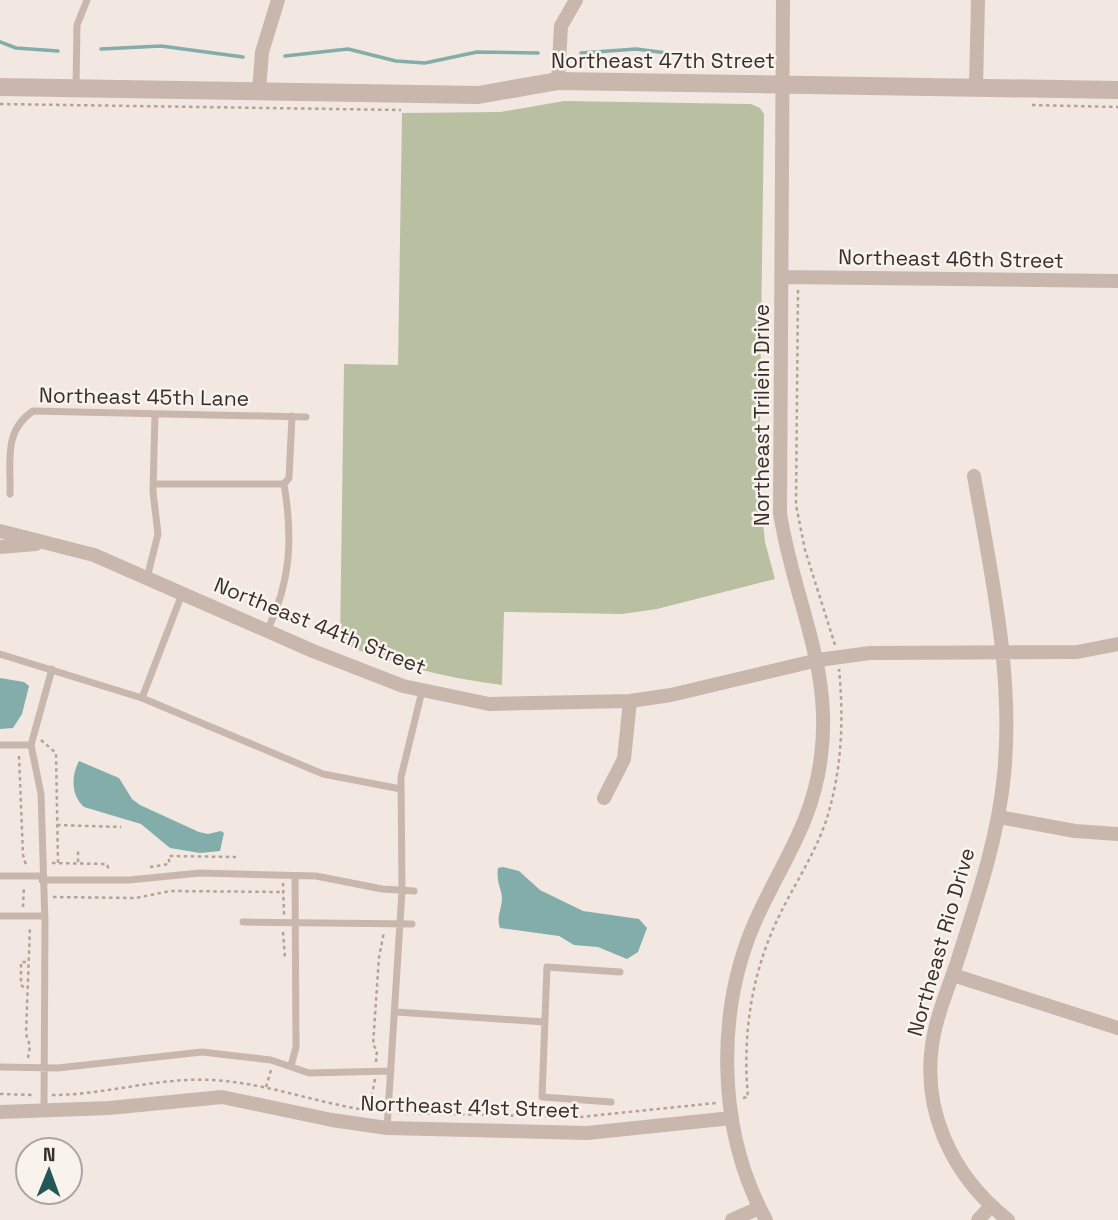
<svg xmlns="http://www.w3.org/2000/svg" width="1118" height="1220" viewBox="0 0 1118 1220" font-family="'Space Grotesk',sans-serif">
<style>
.grass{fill:#b9c0a2}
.water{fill:#82adaa}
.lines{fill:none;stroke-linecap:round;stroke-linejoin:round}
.stream{stroke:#82adaa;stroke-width:3.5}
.path{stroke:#b5a198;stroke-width:2.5;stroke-dasharray:3.5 3.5;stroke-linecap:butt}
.service{stroke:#c9b7ae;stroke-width:7}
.minor{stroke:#c9b7ae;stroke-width:14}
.tertiary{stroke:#c9b7ae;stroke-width:18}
.labels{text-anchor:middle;stroke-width:5;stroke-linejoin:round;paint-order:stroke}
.street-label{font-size:21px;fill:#392e2c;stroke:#f9f3ee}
</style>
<rect width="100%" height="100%" fill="#f2e8e1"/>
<path class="grass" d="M 564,101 L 751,104 L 760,108 L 764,114 L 759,484 L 765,542 L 775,579 L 657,609 L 622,614 L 504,612 L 502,685 C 445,678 393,664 340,643 L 344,364 L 398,365 L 402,113 L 500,112 Z"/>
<path class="water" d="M 0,678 L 24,682 L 29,686 L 22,714 L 13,728 L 0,729 Z
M 79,761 L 119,778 L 132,799 L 140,805 L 199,832 L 208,834 L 221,831 L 224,833 L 220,851 L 200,853 L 170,848 L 141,824 L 84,807 C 71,796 71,775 79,761 Z
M 503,867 L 519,871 L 540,890 L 583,911 L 639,919 L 647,928 L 638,952 L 627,959 L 598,947 L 574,945 L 559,936 L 500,928 C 496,916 502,909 502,898 C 502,890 496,883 498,868 Z"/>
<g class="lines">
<path class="stream" d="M 0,42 L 16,48 L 58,51
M 101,49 L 161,46 L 243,57
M 581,53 L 636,49 L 690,56
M 285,56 L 348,49 L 396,61 L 425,63 L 477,52 L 538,53"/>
<path class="path" d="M 0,104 L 401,110
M 1032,105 L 1118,107
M 798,290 L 796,505 L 805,550 L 835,645
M 41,740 L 56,753 L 58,863
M 19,756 L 23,855 L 26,865
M 57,825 L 121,827
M 78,862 L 78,851
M 52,863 L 107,864 L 109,871
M 150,867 L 169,864 L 169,856 L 236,857
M 283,883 L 284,915
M 53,897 L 136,898 L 170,891 L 283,892
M 23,907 L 24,886
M 283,932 L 285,958
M 26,962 L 21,962 L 21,985 L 26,989
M 28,1058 L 30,1046 L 26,1034 L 30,926
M 376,1062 L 377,1050 L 373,1045 L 379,957 L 384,932
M 266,1087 L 271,1070
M 0,1094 L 35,1095
M 52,1095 C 106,1095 158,1077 212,1080 C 270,1083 323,1106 381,1112
M 743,1098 L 748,1097 C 742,1033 752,970 781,912 C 796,882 815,853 826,821 C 842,771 844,720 839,669
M 369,1110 L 375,1079
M 398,1113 L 580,1117 L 716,1103"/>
<path class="service" d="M 76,87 L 77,25 L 87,0
M 153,484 L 284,484
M 10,494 C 11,462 3,431 33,411 L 306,417
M 147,578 L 158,534 L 153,492 L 155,414
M 267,631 C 291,582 293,538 284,484 L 289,478 L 292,416
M 0,654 L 142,698 L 323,774 L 401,789
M 142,698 L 182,594
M 0,745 L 31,745
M 0,876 L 42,876
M 42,880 L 129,880 L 200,873 L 316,876 L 382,889 L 414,891
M 0,916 L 45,916
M 243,922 L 412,924
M 396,1012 L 545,1022
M 291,1066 L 296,1047 L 295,876
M 0,1067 L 58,1068 L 202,1052 L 271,1060 L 309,1073 L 391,1071
M 611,1102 L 542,1097 L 547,967 L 620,972
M 44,1110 L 45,923 L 41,794 L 31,745 L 52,669
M 387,1128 L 402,891 L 401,777 L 422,691"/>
<path class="minor" d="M 558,81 L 561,26 L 576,0
M 976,87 L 978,0
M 259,90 L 262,52 L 278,0
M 783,277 L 1118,281
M 974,476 C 991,573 1014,675 1004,775 C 998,838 977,899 958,959 C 950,984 939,1008 934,1034 C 919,1107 951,1175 1008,1220
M 0,531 L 94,555 L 313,651 L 403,686 L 489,704 L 630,701 L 671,695 L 818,660 L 870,653 L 1077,652 L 1118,644
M 0,547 L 36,544
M 604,798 L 624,759 L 630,701
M 999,817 L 1075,831 L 1118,834
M 953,975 L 1118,1028
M 0,1112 L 109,1108 L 222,1097 L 332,1120 L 387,1128 L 587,1133 L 732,1118
M 732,1220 L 759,1208
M 766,1220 C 716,1129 715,1006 759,913 C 785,858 814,818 821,756 C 833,667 793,599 780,513 L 783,0
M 978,1220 L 991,1206"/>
<path class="tertiary" d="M 0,87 L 478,95 L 558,81 L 1118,90"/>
</g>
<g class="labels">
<g class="street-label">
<text x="663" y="68">Northeast 47th Street</text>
<text transform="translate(951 259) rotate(1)" y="7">Northeast 46th Street</text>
<text transform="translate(144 397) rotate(1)" y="7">Northeast 45th Lane</text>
<text transform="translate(762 415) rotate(-90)" y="7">Northeast Trilein Drive</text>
<text transform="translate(320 626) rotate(22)" y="7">Northeast 44th Street</text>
<text transform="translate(941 942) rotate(-74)" y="7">Northeast Rio Drive</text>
<text transform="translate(470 1107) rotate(2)" y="7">Northeast 41st Street</text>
</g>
</g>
<g transform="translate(49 1171) rotate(1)"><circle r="33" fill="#f9f3ee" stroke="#aca4a0" stroke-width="2"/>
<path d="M0-5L12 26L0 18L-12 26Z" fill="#245755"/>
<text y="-10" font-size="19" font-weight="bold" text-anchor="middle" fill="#392e2c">N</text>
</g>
</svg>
